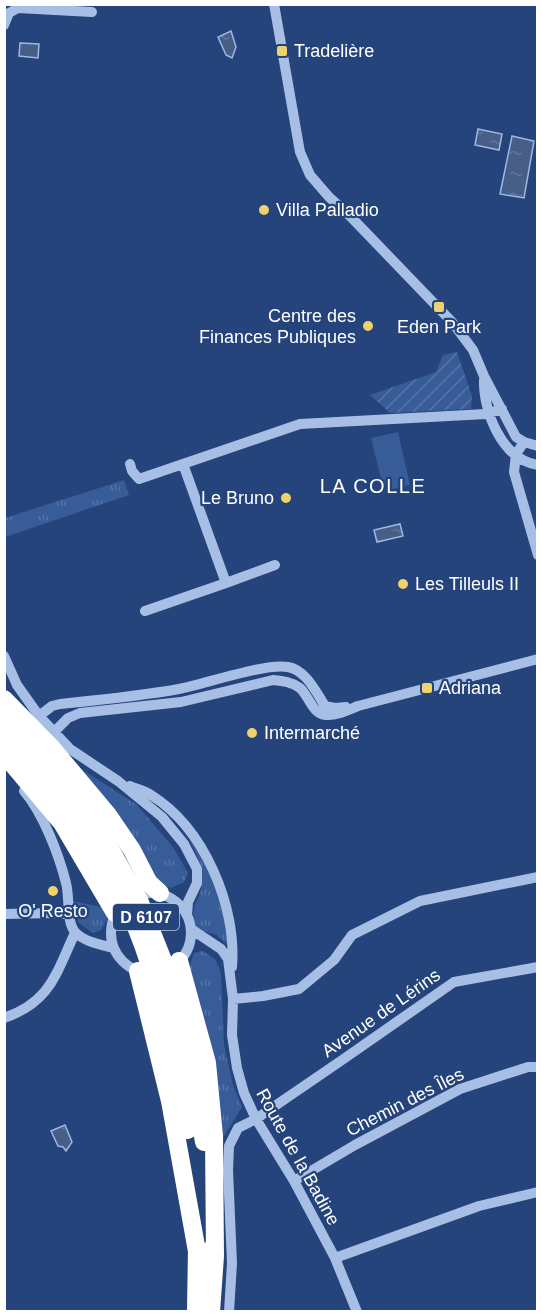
<svg xmlns="http://www.w3.org/2000/svg" width="542" height="1316" viewBox="0 0 542 1316" font-family="Helvetica,sans-serif">
<style>
.grass{fill:url(#grass-tufts)}
.garden{fill:url(#garden-furrows)}
.pitch{fill:#385c98}
.water{fill:url(#water-ripples);stroke:#9cb8e5;stroke-width:1.5}
.lines{fill:none;stroke-linecap:round;stroke-linejoin:round}
.minor{stroke:#a7bfe5;stroke-width:10}
.highway{stroke:#fff;stroke-width:18}
.highway-bridge{stroke:#fff;stroke-width:18}
.poi-dot{fill:#efd26b;stroke:#24447b;stroke-width:2}
.labels{text-anchor:middle;stroke-width:4.5;stroke-linejoin:round;paint-order:stroke}
.shield{fill:#24447b;stroke:#bdc7d7;stroke-width:1.5}
.shield-label{font-size:16px;font-weight:bold;fill:#fff}
.poi-label{font-size:18px;fill:#fff;stroke:#24447b;text-anchor:start}
.street-label{font-size:18px;fill:#fff;stroke:#24447b}
.neighbourhood-label{font-size:20px;letter-spacing:1.5px;fill:#fff;stroke:#24447b}
</style>
<defs>
<pattern id="grass-tufts" width="24" height="20" patternUnits="userSpaceOnUse" patternTransform="scale(1.5)"><rect width="24" height="20" fill="#385c98"/><path d="M3 7l-1-3M5 7V3M7 7l1-3M15 17l-1-3M17 17v-4M19 17l1-3" fill="none" stroke="#5674a7"/></pattern>
<pattern id="garden-furrows" width="10" height="10" patternUnits="userSpaceOnUse" patternTransform="scale(1.5)"><rect width="10" height="10" fill="#385c98"/><path d="M-1 1l2-2M0 10L10 0M9 11l2-2" fill="none" stroke="#5674a7"/></pattern>
<pattern id="water-ripples" width="26" height="14" patternUnits="userSpaceOnUse" patternTransform="scale(1.5)"><rect width="26" height="14" fill="#475e86"/><path d="M2 4q2-2 4 0t4 0M15 11q2-2 4 0t4 0" fill="none" stroke="#637698"/></pattern>
</defs>
<rect width="100%" height="100%" fill="#24447b"/>
<path class="grass" d="M 124,480 L 129,495 L 5,537 L 5,518 Z
M 78,767 L 136,804 L 173,847 L 188,873 L 184,882 L 171,888 L 158,882 Z
M 188,838 C 214,873 223,903 228,945 L 217,935 L 202,931 L 195,926 C 190,907 197,905 201,889 C 205,869 197,855 188,838 Z
M 72,901 L 106,908 L 107,920 L 101,930 L 93,933 L 79,923 Z
M 203,951 L 215,959 L 221,973 L 224,1045 L 233,1085 L 242,1107 L 223,1138 L 189,968 L 194,953 Z"/>
<path class="garden" d="M 457,352 L 472,396 L 471,409 L 390,413 L 370,395 L 436,372 L 443,355 Z"/>
<path class="pitch" d="M 398,432 L 410,485 L 384,491 L 371,438 Z"/>
<path class="water" d="M 231,31 L 236,47 L 232,58 L 226,55 L 218,37 Z
M 20,43 L 39,44 L 38,58 L 19,56 Z
M 478,129 L 502,134 L 499,150 L 475,145 Z
M 512,136 L 534,141 L 524,198 L 500,194 Z
M 400,524 L 403,536 L 377,542 L 374,530 Z
M 65,1125 L 72,1142 L 66,1151 L 63,1147 L 58,1146 L 51,1131 Z"/>
<g class="lines">
<path class="minor" d="M 274,4 L 300,152 L 310,175 L 329,197 L 350,216 L 452,322 L 473,350 L 484,376 L 516,437 L 524,442 L 538,446
M 4,25 L 9,13 L 18,8 L 92,12
M 484,380 C 483,411 502,460 538,465
M 524,442 L 516,454 L 514,472 L 538,555
M 130,464 L 132,471 L 139,479 L 300,424 L 486,414 L 502,409
M 226,583 L 275,565
M 145,611 L 226,583 L 183,464
M 4,656 L 17,685 L 39,716 L 70,749 L 118,781 L 162,817 L 184,844 L 197,869 L 197,883 L 188,902 L 187,915
M 39,716 L 52,706 L 60,704 C 99,700 140,696 179,689 C 205,684 265,663 288,667 C 306,670 316,692 325,706 L 335,708 L 346,707
M 54,732 L 68,718 L 80,713 L 181,702 L 273,680 C 283,681 292,682 300,688 C 309,696 312,714 326,715 C 336,716 348,710 358,706 L 538,659
M 130,786 C 137,789 145,791 151,795 C 204,828 237,906 232,967
M 24,791 C 43,813 59,855 66,883 C 70,897 66,922 75,932 C 84,942 102,945 114,948
M111 933a40 40 0 1 1 80 0a40 40 0 1 1-80 0Z
M 4,914 L 56,913 L 68,914
M 191,929 L 221,949 L 228,959 L 233,999 L 232,1035 L 237,1068 L 244,1093 L 256,1119 L 294,1181 L 335,1258 L 357,1312
M 233,999 L 263,996 L 299,989 L 334,960 L 352,935 L 420,901 L 538,877
M 4,1018 C 51,1002 56,973 75,933
M 294,1181 L 355,1145 L 460,1089 L 528,1067 L 538,1067
M 335,1258 L 479,1206 L 538,1192
M 229,1312 L 232,1263 L 228,1170 L 229,1146 L 238,1128 L 256,1119 L 345,1058 L 454,982 L 538,967"/>
<path class="highway" d="M 4,699 L 51,747 L 108,815 L 132,850 L 149,883 L 160,893
M 4,717 L 61,779
M 4,736 L 50,786
M 4,754 L 62,823 L 115,913
M 179,961 L 207,1063 L 214,1136 L 215,1256
M 138,971 L 170,1101 L 198,1257
M 192,1073 L 204,1142
M 178,1075 L 188,1130
M 196,1312 L 197,1247
M 211,1312 L 215,1256 L 214,1245"/>
<path class="highway-bridge" d="M 61,779 L 101,833 L 139,900 L 164,963 L 175,1000 L 192,1073
M 51,787 C 79,826 108,864 128,908 C 152,961 166,1018 178,1075"/>
</g>
<g class="poi-dot">
<rect x="276" y="45" width="12" height="12" rx="3"/>
<circle cx="264" cy="210" r="6"/>
<rect x="433" y="301" width="12" height="12" rx="3"/>
<circle cx="368" cy="326" r="6"/>
<circle cx="286" cy="498" r="6"/>
<circle cx="403" cy="584" r="6"/>
<rect x="421" y="682" width="12" height="12" rx="3"/>
<circle cx="252" cy="733" r="6"/>
<circle cx="53" cy="891" r="6"/>
</g>
<g class="labels">
<rect class="shield" x="113" y="904" width="66" height="26" rx="4.5"/>
<g class="shield-label">
<text x="146" y="923">D 6107</text>
</g>
<g class="poi-label">
<text x="294" y="57">Tradelière</text>
<text x="276" y="216">Villa Palladio</text>
<text x="356" y="322" text-anchor="end">Centre des<tspan x="356" dy="21">Finances Publiques</tspan></text>
<text x="439" y="333" text-anchor="middle">Eden Park</text>
<text x="274" y="504" text-anchor="end">Le Bruno</text>
<text x="415" y="590">Les Tilleuls II</text>
<text x="439" y="694">Adriana</text>
<text x="264" y="739">Intermarché</text>
<text x="53" y="917" text-anchor="middle">O' Resto</text>
</g>
<g class="street-label">
<text transform="translate(381 1013) rotate(-35)" y="6">Avenue de Lérins</text>
<text transform="translate(405 1102) rotate(-27)" y="6">Chemin des Îles</text>
<text transform="translate(298 1157) rotate(61)" y="6">Route de la Badine</text>
</g>
<g class="neighbourhood-label">
<text x="373" y="493">LA COLLE</text>
</g>
</g>
<rect width="542" height="1316" fill="none" stroke="#ffffff" stroke-width="12"/>
</svg>
